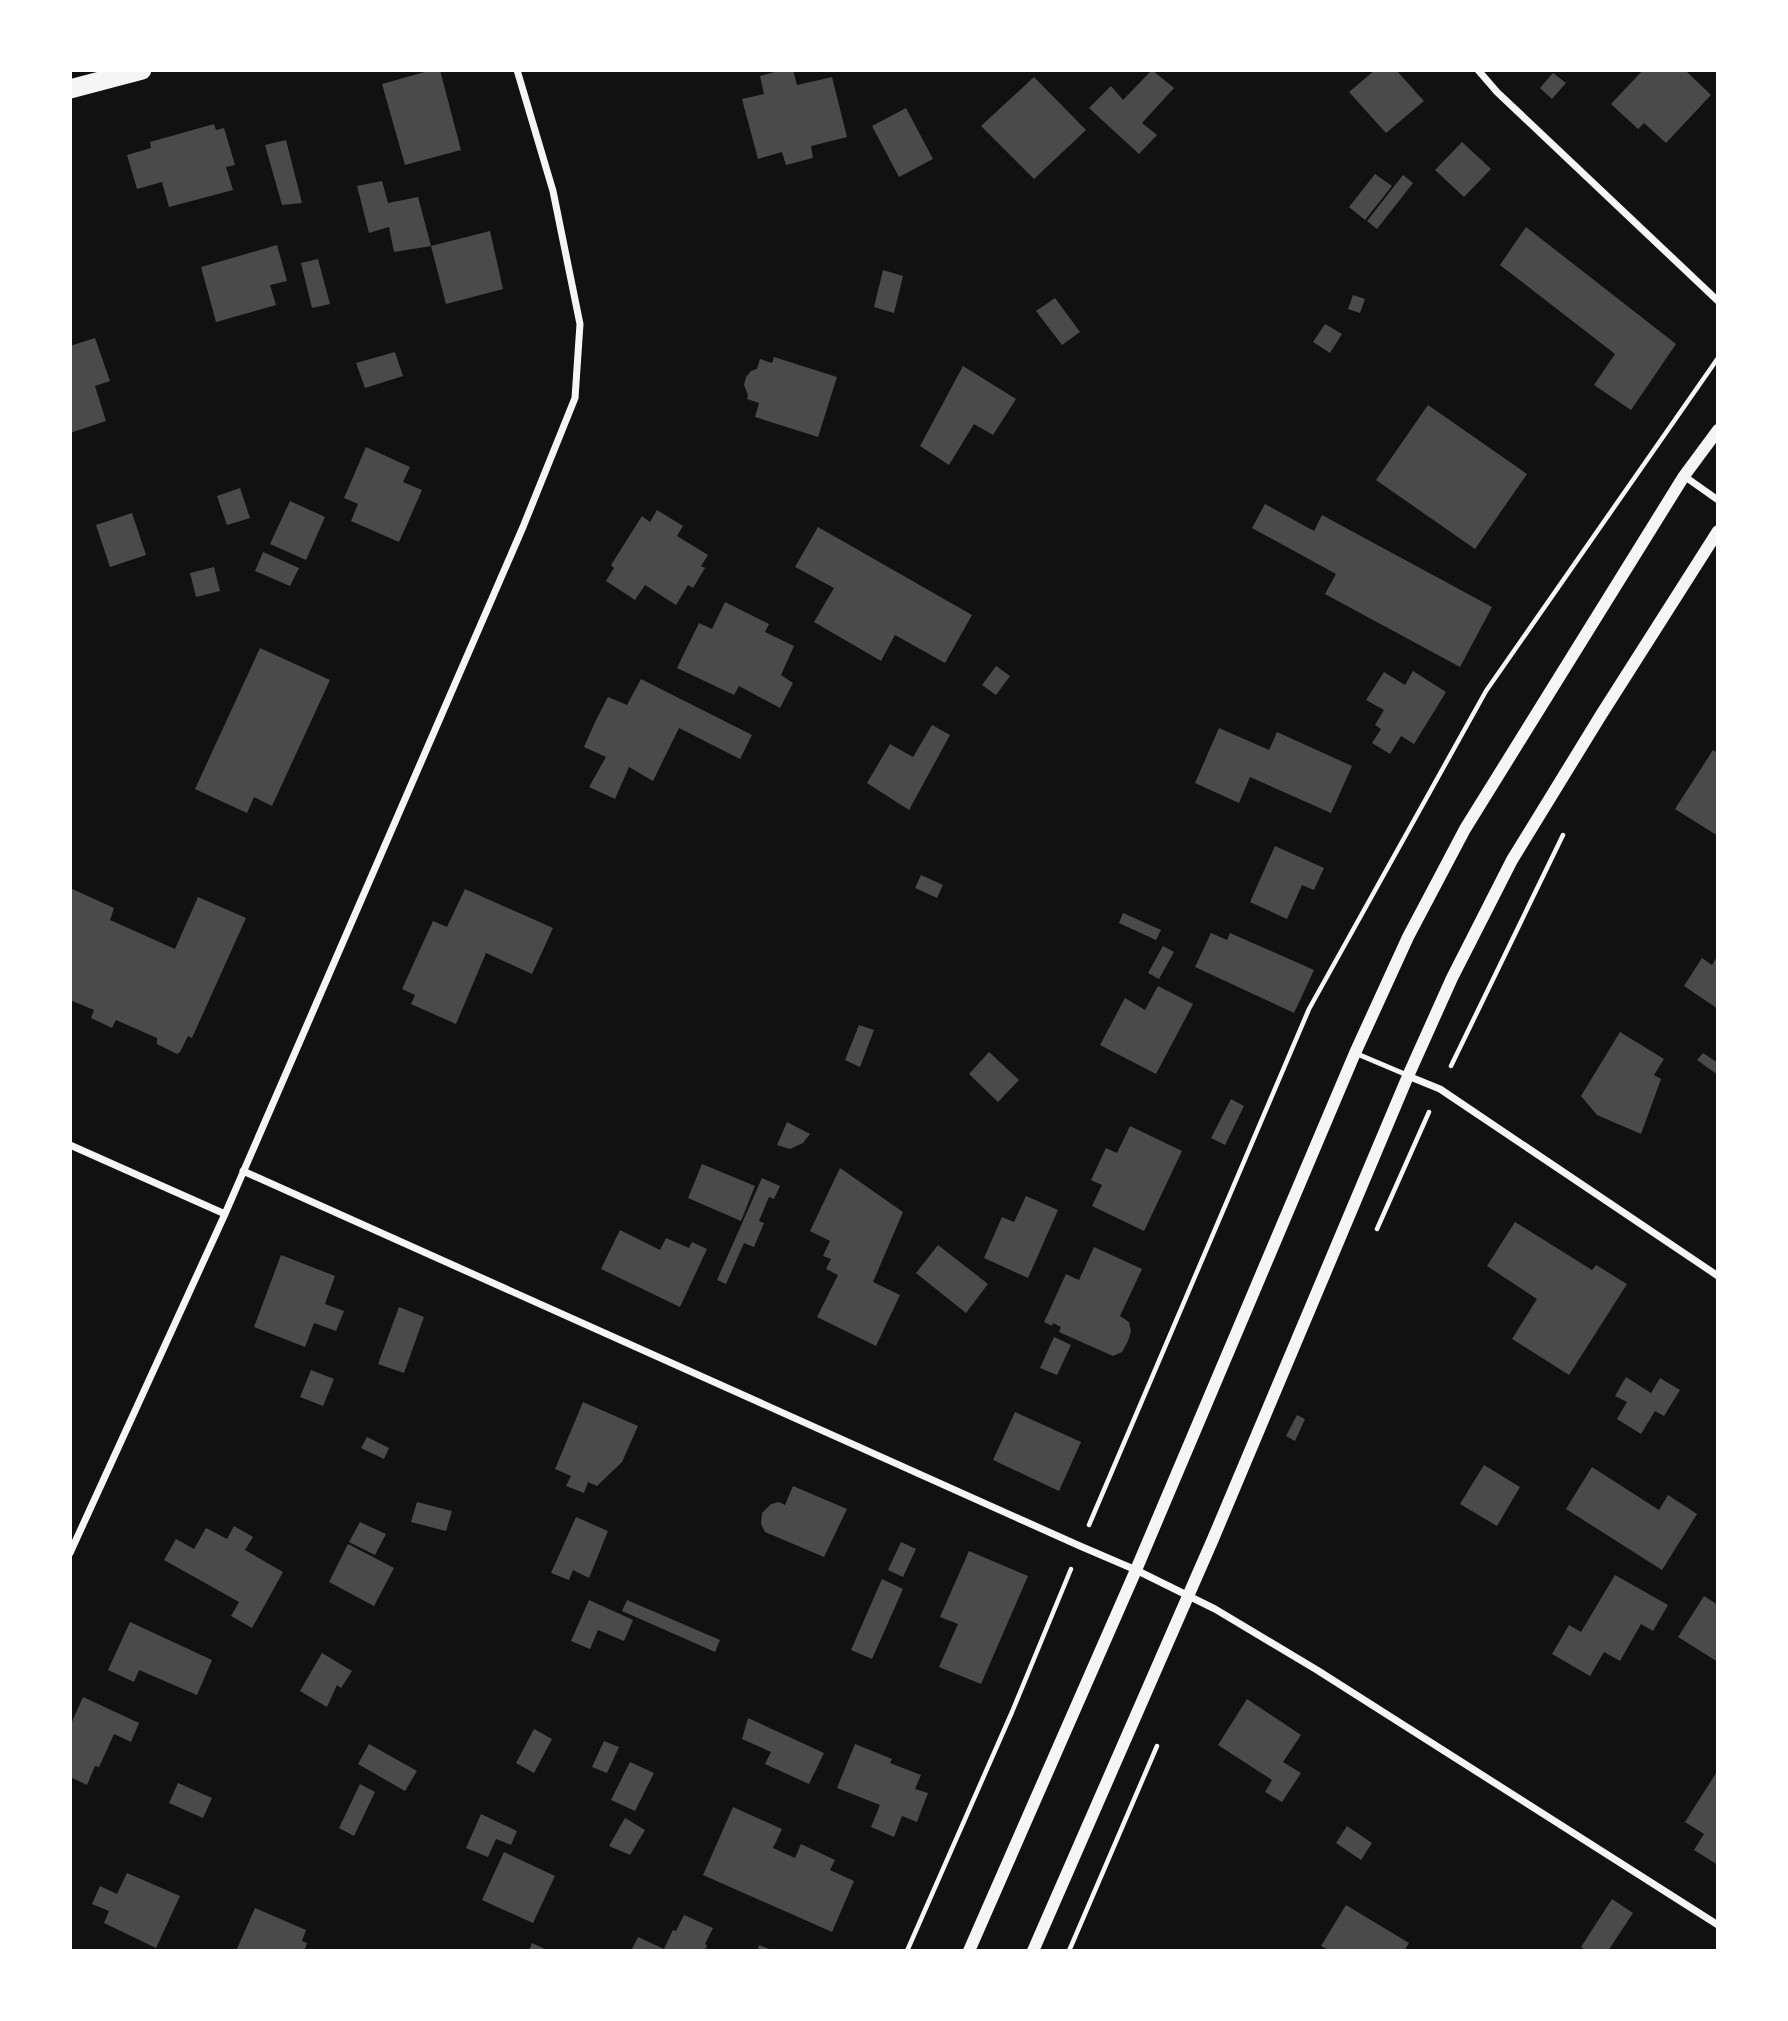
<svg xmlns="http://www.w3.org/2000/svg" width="1788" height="2021" viewBox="0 0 1788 2021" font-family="'Titillium Web',sans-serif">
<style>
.building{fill:#4a4a4a}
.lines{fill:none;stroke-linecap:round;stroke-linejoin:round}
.path{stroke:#f5f5f5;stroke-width:4.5}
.service{stroke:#f5f5f5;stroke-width:5}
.minor{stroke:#f5f5f5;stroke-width:7}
.tertiary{stroke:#f5f5f5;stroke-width:12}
.trunk{stroke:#f5f5f5;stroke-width:19}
</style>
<rect width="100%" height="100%" fill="#111"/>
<path class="building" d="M 432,70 L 440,70 L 461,150 L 405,165 L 382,84 Z
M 782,70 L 793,70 L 797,85 L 832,77 L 847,137 L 811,146 L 813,158 L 786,165 L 782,152 L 758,159 L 742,99 L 764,94 L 760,76 Z
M 1152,70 L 1174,88 L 1142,123 L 1157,135 L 1139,154 L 1089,108 L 1111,86 L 1123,100 Z
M 1375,70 L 1396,70 L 1424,101 L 1386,133 L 1349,92 Z
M 1643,70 L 1685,70 L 1711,95 L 1666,143 L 1644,123 L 1638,129 L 1611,104 Z
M 1553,73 L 1566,83 L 1552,99 L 1540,88 Z
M 1034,77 L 1086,130 L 1034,179 L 981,126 Z
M 906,108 L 933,159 L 899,177 L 872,126 Z
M 214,124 L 216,130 L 224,128 L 235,165 L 226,167 L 233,190 L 169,207 L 162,182 L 137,189 L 127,155 L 151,148 L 150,142 Z
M 286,140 L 302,203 L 282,205 L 265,145 Z
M 1462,142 L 1491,169 L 1464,197 L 1435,170 Z
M 1375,174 L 1392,186 L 1365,220 L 1349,207 Z
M 1403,175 L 1413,183 L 1377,229 L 1367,221 Z
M 382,181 L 388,203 L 418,197 L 431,246 L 394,252 L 389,227 L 369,233 L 357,186 Z
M 1526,227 L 1676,344 L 1631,410 L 1594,385 L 1615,354 L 1500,265 Z
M 490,231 L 503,289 L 446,304 L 431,246 Z
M 277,245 L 287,281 L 270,285 L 276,305 L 216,322 L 201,267 Z
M 318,259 L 330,304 L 312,308 L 301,263 Z
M 883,270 L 903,276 L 894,313 L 874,307 Z
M 1353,295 L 1365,299 L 1360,313 L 1348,309 Z
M 1055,298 L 1080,332 L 1062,345 L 1036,311 Z
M 1325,324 L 1342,334 L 1330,353 L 1313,342 Z
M 95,338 L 110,381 L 95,386 L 106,421 L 70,433 L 70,346 Z
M 395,352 L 403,376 L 365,388 L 356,363 Z
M 774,357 L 837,377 L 818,437 L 755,417 L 759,403 L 747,399 L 748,395 L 744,385 L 746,377 L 751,371 L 757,369 L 760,359 L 772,363 Z
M 963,366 L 1016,399 L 993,435 L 974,424 L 949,465 L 920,446 Z
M 1428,405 L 1527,474 L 1475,549 L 1376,480 Z
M 366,447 L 410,467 L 403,482 L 422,490 L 399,542 L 351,521 L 358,504 L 344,498 Z
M 240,488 L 250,518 L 227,525 L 217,496 Z
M 290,501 L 325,517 L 306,560 L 270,544 Z
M 1265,504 L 1314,531 L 1322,515 L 1492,607 L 1460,667 L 1325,594 L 1336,574 L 1252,528 Z
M 657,510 L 683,526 L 677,536 L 708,555 L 701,566 L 705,568 L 693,588 L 688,585 L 676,605 L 645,585 L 635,600 L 606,581 L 614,568 L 611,565 L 642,516 L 650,522 Z
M 132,513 L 146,555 L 110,567 L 96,525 Z
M 818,527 L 972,615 L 945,663 L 895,635 L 881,661 L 814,622 L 834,588 L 795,567 Z
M 263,552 L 299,568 L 290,586 L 255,571 Z
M 214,567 L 220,591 L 196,597 L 190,573 Z
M 725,602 L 769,624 L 765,632 L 794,646 L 781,675 L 793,683 L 780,708 L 739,686 L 734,695 L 677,668 L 699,623 L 712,629 Z
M 260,648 L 330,680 L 272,806 L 254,797 L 247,813 L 195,789 Z
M 996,666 L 1010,676 L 996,695 L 982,685 Z
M 1413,671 L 1446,692 L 1414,744 L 1401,736 L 1390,754 L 1372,743 L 1381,729 L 1375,725 L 1384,710 L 1366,700 L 1384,672 L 1405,685 Z
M 641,679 L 752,735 L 740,759 L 679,728 L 653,781 L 629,767 L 615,799 L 589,787 L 606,757 L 584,747 L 596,720 L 608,697 L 627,705 Z
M 932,725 L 950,735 L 909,810 L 867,783 L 890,744 L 913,757 Z
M 1219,728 L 1269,750 L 1277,732 L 1352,766 L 1331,813 L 1250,777 L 1239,803 L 1195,783 Z
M 1713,750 L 1718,753 L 1718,836 L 1675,809 Z
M 1275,846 L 1324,868 L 1314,890 L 1302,885 L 1287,919 L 1250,902 Z
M 921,875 L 943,885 L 937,898 L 915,888 Z
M 70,888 L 114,908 L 110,920 L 175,949 L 198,897 L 246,918 L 192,1038 L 188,1036 L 180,1052 L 177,1054 L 157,1044 L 157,1038 L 116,1020 L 112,1028 L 91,1018 L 94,1010 L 70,1000 Z
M 465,889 L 553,928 L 532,974 L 486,953 L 456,1024 L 411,1004 L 415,995 L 402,989 L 433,921 L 447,927 Z
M 1123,913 L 1161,930 L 1156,940 L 1119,923 Z
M 1211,933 L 1227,940 L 1230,933 L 1314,970 L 1294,1013 L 1195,967 Z
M 1163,946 L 1174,952 L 1159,979 L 1148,973 Z
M 1718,955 L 1718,1009 L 1684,986 L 1702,958 L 1712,965 Z
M 1158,986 L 1193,1004 L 1156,1074 L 1100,1045 L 1125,998 L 1145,1010 Z
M 859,1025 L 874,1030 L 860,1067 L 845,1060 Z
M 1620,1032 L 1664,1059 L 1654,1075 L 1661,1079 L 1641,1134 L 1597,1115 L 1581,1096 Z
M 989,1052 L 1019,1080 L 998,1102 L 969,1074 Z
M 1703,1053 L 1718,1063 L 1718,1075 L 1697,1060 Z
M 1231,1099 L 1244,1106 L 1225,1145 L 1211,1138 Z
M 787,1122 L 810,1134 L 803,1143 L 790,1149 L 777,1145 Z
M 1130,1126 L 1182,1151 L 1144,1231 L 1092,1206 L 1102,1185 L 1091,1180 L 1106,1148 L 1117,1153 Z
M 702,1164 L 755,1186 L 741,1221 L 688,1198 Z
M 840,1168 L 903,1212 L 873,1282 L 900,1295 L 876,1346 L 817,1317 L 838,1275 L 826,1269 L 831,1259 L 823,1256 L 830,1241 L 810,1231 Z
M 762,1178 L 780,1186 L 774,1199 L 769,1197 L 759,1221 L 764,1223 L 754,1247 L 744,1243 L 726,1284 L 717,1280 Z
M 1026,1196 L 1058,1210 L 1028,1278 L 984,1258 L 1002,1217 L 1014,1222 Z
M 1515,1222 L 1592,1270 L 1596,1265 L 1627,1284 L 1569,1375 L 1512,1339 L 1537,1299 L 1487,1266 Z
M 620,1230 L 660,1250 L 666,1238 L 689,1248 L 692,1242 L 707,1249 L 680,1307 L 601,1269 Z
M 938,1245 L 988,1284 L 966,1313 L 916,1273 Z
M 1094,1247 L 1142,1269 L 1120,1316 L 1129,1322 L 1131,1331 L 1128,1341 L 1122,1352 L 1113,1356 L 1059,1332 L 1061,1327 L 1053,1323 L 1052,1326 L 1044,1322 L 1066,1274 L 1079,1280 Z
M 281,1255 L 335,1276 L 325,1304 L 344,1311 L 336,1331 L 314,1323 L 305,1347 L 254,1327 Z
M 399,1307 L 424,1317 L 404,1373 L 378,1364 Z
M 1054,1337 L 1071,1345 L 1057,1375 L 1040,1368 Z
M 311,1370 L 334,1379 L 323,1406 L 300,1397 Z
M 1626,1377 L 1651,1393 L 1660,1378 L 1680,1390 L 1664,1416 L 1655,1411 L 1641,1434 L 1617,1419 L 1627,1402 L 1615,1396 Z
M 583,1402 L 638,1426 L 622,1462 L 597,1486 L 588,1482 L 584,1493 L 566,1486 L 571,1476 L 555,1469 Z
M 1015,1412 L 1081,1442 L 1059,1491 L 993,1460 Z
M 1297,1415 L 1305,1419 L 1295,1441 L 1286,1436 Z
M 367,1437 L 389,1448 L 384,1459 L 361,1448 Z
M 1484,1465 L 1520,1487 L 1497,1526 L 1460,1504 Z
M 1592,1467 L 1659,1510 L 1668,1495 L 1697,1514 L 1662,1570 L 1566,1509 Z
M 793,1486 L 847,1509 L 824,1557 L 765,1532 L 761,1524 L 762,1513 L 771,1504 L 779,1502 L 785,1505 Z
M 417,1502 L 452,1511 L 446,1531 L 411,1522 Z
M 576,1517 L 608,1531 L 589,1578 L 573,1570 L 569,1580 L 551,1573 Z
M 360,1522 L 386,1534 L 375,1555 L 349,1542 Z
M 234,1526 L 253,1537 L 245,1550 L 283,1572 L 252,1628 L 231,1616 L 239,1602 L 164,1560 L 176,1539 L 194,1549 L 206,1528 L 227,1539 Z
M 901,1542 L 916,1549 L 903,1577 L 888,1570 Z
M 348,1544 L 394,1568 L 374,1606 L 329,1582 Z
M 969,1551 L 1028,1576 L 981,1684 L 939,1667 L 958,1624 L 940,1617 Z
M 1615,1575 L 1668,1605 L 1653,1631 L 1641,1624 L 1620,1661 L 1604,1652 L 1590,1676 L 1552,1654 L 1569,1625 L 1581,1632 Z
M 882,1579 L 903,1589 L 872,1659 L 851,1650 Z
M 1704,1596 L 1718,1605 L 1718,1662 L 1678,1637 Z
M 589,1600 L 633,1620 L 624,1641 L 598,1630 L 590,1649 L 571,1641 Z
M 627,1600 L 720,1640 L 715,1652 L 622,1611 Z
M 130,1622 L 212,1660 L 197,1695 L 139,1670 L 134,1682 L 108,1670 Z
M 322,1653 L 352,1671 L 341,1688 L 337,1685 L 327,1707 L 300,1691 Z
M 83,1697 L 139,1723 L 131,1742 L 114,1734 L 99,1767 L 95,1766 L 87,1785 L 70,1777 L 70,1726 Z
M 1247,1699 L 1301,1735 L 1283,1762 L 1301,1773 L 1282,1802 L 1265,1792 L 1272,1780 L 1218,1745 Z
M 748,1718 L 824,1753 L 809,1784 L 765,1764 L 771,1752 L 742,1739 Z
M 534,1729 L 552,1739 L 534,1773 L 516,1763 Z
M 604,1741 L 619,1747 L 607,1773 L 592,1767 Z
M 369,1744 L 417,1771 L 405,1791 L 358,1764 Z
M 855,1744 L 892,1759 L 890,1763 L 921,1775 L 915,1789 L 928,1793 L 917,1822 L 902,1816 L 894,1837 L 871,1827 L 880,1805 L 837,1788 Z
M 630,1762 L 654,1773 L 635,1811 L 611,1800 Z
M 1718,1770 L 1718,1865 L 1694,1850 L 1704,1834 L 1685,1822 Z
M 178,1783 L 212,1798 L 203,1818 L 169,1803 Z
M 360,1784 L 375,1792 L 354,1836 L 339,1828 Z
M 733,1807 L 782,1829 L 773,1848 L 795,1858 L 801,1844 L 835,1860 L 830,1870 L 854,1881 L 832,1932 L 703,1875 Z
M 481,1814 L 517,1831 L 511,1845 L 496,1839 L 488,1857 L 466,1848 Z
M 625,1818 L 645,1830 L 630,1855 L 609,1846 Z
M 1347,1826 L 1372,1843 L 1361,1860 L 1336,1843 Z
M 504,1852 L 555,1876 L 533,1923 L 482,1900 Z
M 127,1873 L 180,1896 L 156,1948 L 104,1923 L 109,1911 L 92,1904 L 100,1886 L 117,1894 Z
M 1612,1899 L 1633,1913 L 1608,1951 L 1586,1951 L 1581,1947 Z
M 1346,1905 L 1409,1943 L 1404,1951 L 1330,1951 L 1321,1946 Z
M 255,1908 L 306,1930 L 302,1941 L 307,1943 L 304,1951 L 236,1951 Z
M 684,1915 L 713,1928 L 705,1944 L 707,1945 L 705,1951 L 631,1951 L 638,1937 L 664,1949 L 673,1930 L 676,1931 Z
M 532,1943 L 549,1951 L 529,1951 Z
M 759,1945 L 775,1951 L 757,1951 Z"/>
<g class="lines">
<path class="path" d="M 1451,1066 L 1563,835
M 1377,1229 L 1429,1112
M 1089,1525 L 1309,1009 L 1486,691 L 1718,358
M 907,1951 L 1012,1712 L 1071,1569
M 1069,1951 L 1157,1746"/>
<path class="service" d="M 1355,1053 L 1407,1075"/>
<path class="minor" d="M 1478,70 L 1497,92 L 1718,301
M 1684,476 L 1718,500
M 1408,1076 L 1440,1089 L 1718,1276
M 70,1145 L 225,1214
M 243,1171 L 1080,1546 L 1136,1570 L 1215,1609 L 1317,1670 L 1718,1925
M 70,1553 L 225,1214 L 523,527 L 575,398 L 580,324 L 553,191 L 517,70"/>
<path class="tertiary" d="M 969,1951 L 1136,1570 L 1355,1053 L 1408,937 L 1465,829 L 1684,476 L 1718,430
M 1033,1951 L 1213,1539 L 1408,1076 L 1452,978 L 1512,860 L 1601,715 L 1718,531"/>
<path class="trunk" d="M 70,89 L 142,70"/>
</g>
<rect width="1788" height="2021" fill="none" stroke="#ffffff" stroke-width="144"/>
</svg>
